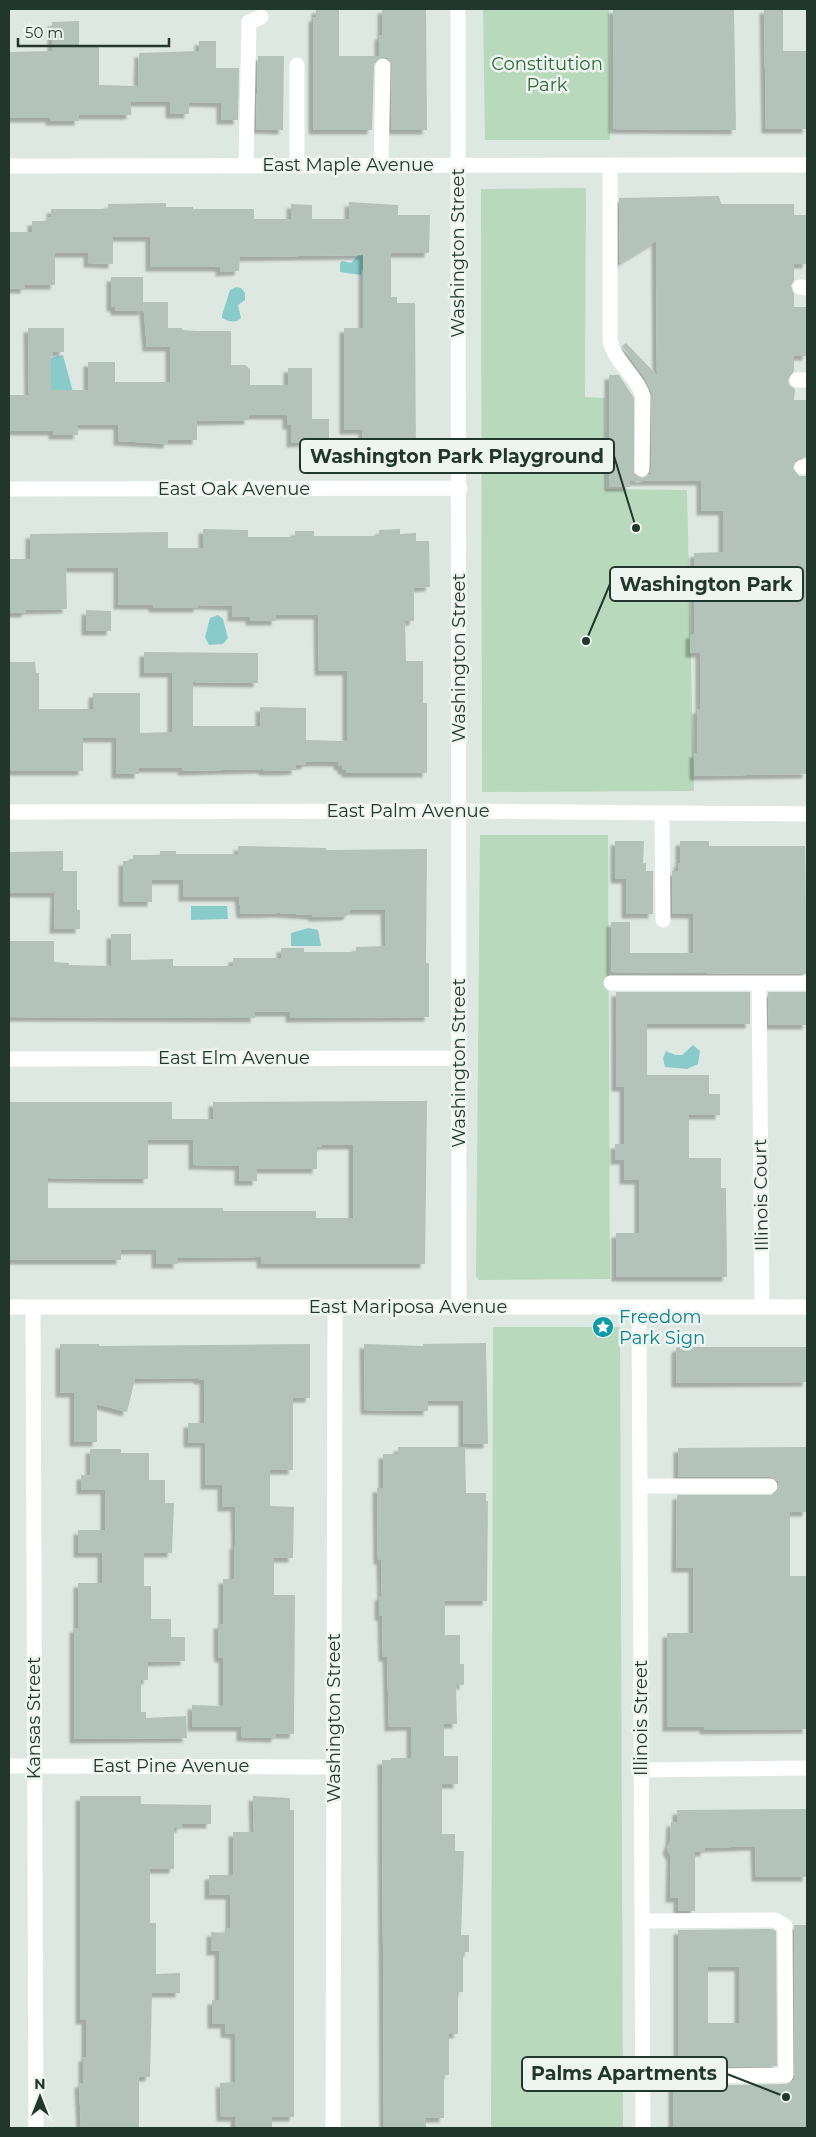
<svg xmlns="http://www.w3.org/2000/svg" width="816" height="2137" viewBox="0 0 816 2137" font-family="Montserrat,sans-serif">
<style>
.green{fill:#b8d9bb}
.water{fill:#89cbc9}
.building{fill:#b3c3ba;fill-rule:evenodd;filter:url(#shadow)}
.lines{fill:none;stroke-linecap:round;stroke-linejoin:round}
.minor{stroke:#fff;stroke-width:15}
.labels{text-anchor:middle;stroke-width:5;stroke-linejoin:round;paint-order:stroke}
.park-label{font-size:18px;fill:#2e6a3a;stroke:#eef5f0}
.street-label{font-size:18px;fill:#21372d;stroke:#eef5f0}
.culture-label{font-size:18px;fill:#0d838f;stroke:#eef5f0;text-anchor:start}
.leader{fill:none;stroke:#21372d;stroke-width:2}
.callout-dot{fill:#21372d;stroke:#eef5f0;stroke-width:2}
.callout{fill:#eef5f0;stroke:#21372d;stroke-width:2}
.callout-label{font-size:19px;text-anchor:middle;font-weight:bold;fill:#21372d}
</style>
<defs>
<filter id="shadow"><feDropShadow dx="-4.5" dy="4.5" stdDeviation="1" flood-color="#0004"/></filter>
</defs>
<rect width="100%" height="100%" fill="#dee8e2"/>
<path class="green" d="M 483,9 L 609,9 L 610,140 L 485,140 Z
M 586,188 L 585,397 L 605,398 L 606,489 L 687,490 L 694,791 L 482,792 L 481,189 Z
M 480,835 L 608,835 L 610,1279 L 479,1280 L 476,1276 Z
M 493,1327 L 620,1327 L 623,2128 L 491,2128 Z"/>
<path class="water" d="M 360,253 L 367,255 L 361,275 L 340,272 L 340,263 L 342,261 L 351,263 Z
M 236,287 L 241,288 L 245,293 L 245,300 L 238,305 L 241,318 C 236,324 228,321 222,318 L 222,315 L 230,290 Z
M 63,355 L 73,392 L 39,396 L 51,358 Z
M 218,615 L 223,619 L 228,638 L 223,644 L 209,645 L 205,637 L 210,618 Z
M 191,906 L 227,906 L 228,919 L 191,920 Z
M 308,928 L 318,930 L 321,946 L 291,946 L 291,933 Z
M 693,1045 L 700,1051 L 698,1064 L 687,1069 L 665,1067 L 663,1058 L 666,1051 L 675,1055 L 682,1055 Z"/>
<path class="building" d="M 316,9 L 339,9 L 339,56 L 379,56 L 379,35 L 382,35 L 382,9 L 426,9 L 427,130 L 391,130 L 392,66 L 388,58 L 383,57 L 375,61 L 374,66 L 372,130 L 313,130 L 313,17 L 316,17 Z
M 613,9 L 734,9 L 736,130 L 613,129 Z
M 764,9 L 783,9 L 783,51 L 807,51 L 807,129 L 766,129 Z
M 79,21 L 79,45 L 99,45 L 99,85 L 138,86 L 139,53 L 199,51 L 199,41 L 216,41 L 216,68 L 239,68 L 238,120 L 221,120 L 221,103 L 189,102 L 189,114 L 170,114 L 170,102 L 131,102 L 131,115 L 79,115 L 79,121 L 50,121 L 50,118 L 9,118 L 10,52 L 52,51 L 52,22 Z
M 258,56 L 284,56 L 283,130 L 256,129 Z
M 719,196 L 721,204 L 794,204 L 794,215 L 807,215 L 807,264 L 794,264 L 794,280 L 791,286 L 794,294 L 794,307 L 807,307 L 807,356 L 794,356 L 794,371 L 788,380 L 789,385 L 795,389 L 794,400 L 807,400 L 807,457 L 796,460 L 793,468 L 799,476 L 807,476 L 807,774 L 694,776 L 694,753 L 697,753 L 697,709 L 700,709 L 700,653 L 690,653 L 690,634 L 694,634 L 694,553 L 723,552 L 723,511 L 701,511 L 701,481 L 630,481 L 630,487 L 609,487 L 609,375 L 619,375 L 634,398 L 634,473 L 642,478 L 650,474 L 651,469 L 652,393 L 644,377 L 622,346 L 626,343 L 657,375 L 656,241 L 620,263 L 619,198 Z
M 349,202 L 398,205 L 398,215 L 430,215 L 429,253 L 391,253 L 391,297 L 397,297 L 397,303 L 415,303 L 416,461 L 414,465 L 395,465 L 395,458 L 362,458 L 363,430 L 344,430 L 344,328 L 363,328 L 363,255 L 240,257 L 239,271 L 220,272 L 220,267 L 150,267 L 150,237 L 113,237 L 113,264 L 88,263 L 88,253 L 55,253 L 55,285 L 25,285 L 25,289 L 9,289 L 9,232 L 32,232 L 32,221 L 47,221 L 47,217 L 51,217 L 51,209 L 108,209 L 108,204 L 166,203 L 166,207 L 193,207 L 193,209 L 254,209 L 254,219 L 291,219 L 291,204 L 312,205 L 312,219 L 349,219 Z
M 111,277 L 143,277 L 143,311 L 115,311 L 115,307 L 111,307 Z
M 143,302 L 168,302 L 168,328 L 182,328 L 182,330 L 197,331 L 231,331 L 231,365 L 245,365 L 250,369 L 250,385 L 288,385 L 288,368 L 312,368 L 312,419 L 329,419 L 329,441 L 291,443 L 291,425 L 287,425 L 287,415 L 249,415 L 249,420 L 197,421 L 197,440 L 168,440 L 168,444 L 118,441 L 118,425 L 78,425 L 78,435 L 53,435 L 53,431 L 9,431 L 9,395 L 29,395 L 28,328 L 64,328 L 64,352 L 53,352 L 51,358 L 51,390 L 88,390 L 88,362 L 115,362 L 115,382 L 170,382 L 170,347 L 147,347 Z
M 203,529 L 248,530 L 248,537 L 295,537 L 295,531 L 314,531 L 314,536 L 379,536 L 379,530 L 400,529 L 400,534 L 416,533 L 416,541 L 429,541 L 430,587 L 414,588 L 414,621 L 405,621 L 406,661 L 423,661 L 423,703 L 427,703 L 427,773 L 346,773 L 346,770 L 342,770 L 342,766 L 338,766 L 338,762 L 306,762 L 306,765 L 296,765 L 296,770 L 282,771 L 263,771 L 263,769 L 182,771 L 182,768 L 139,768 L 139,774 L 116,774 L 116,738 L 83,738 L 83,771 L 11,771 L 9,662 L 35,662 L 36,673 L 39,673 L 39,709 L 93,709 L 93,693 L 140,693 L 140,733 L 172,732 L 172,673 L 144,673 L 144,652 L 258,653 L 258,683 L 193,682 L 193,726 L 260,726 L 260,707 L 306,708 L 306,740 L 347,741 L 347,671 L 319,671 L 318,615 L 276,615 L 276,621 L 250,621 L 250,617 L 232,617 L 232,606 L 198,605 L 198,608 L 153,608 L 153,605 L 118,605 L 118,568 L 66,568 L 67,609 L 26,610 L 26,613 L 9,613 L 9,559 L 30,559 L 30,534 L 168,532 L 168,548 L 203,548 Z
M 86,610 L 111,611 L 111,631 L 86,631 Z
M 615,841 L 644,841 L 643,863 L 646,863 L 646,871 L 653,871 L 653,914 L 626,914 L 626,879 L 615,879 Z
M 680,841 L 709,841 L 709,846 L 805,846 L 807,974 L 611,972 L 611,922 L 630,922 L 630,953 L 693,953 L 693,914 L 672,914 L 672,871 L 678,871 L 678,863 L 680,863 Z
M 238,846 L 326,848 L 326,850 L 427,849 L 426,963 L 429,963 L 429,1017 L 290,1018 L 290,1012 L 255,1012 L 255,1018 L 9,1017 L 9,941 L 54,941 L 54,962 L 69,963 L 69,965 L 111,966 L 111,934 L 131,934 L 131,960 L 173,959 L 173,966 L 233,966 L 233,958 L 281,958 L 281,948 L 304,948 L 304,952 L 356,952 L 356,947 L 386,946 L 385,910 L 350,910 L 349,914 L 346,916 L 313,917 L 312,915 L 279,913 L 241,914 L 239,897 L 183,897 L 183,880 L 152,880 L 152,902 L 123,902 L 123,861 L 133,861 L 133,855 L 160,855 L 160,851 L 176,851 L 176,854 L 238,854 Z
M 63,851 L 63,871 L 77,871 L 77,910 L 80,910 L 80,929 L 54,929 L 55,893 L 9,893 L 9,852 Z
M 616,992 L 750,992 L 750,1024 L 647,1024 L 647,1075 L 709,1075 L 709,1094 L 720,1094 L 720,1115 L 689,1115 L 689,1158 L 721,1158 L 721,1188 L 726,1188 L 727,1277 L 616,1277 L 616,1233 L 639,1233 L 639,1180 L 624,1180 L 624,1160 L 615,1160 L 615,1144 L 624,1144 L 624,1087 L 616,1087 Z
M 768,992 L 807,992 L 807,1025 L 769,1025 Z
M 427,1101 L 425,1264 L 261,1264 L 261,1257 L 178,1258 L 178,1264 L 156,1264 L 156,1250 L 121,1250 L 121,1260 L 9,1260 L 9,1102 L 172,1102 L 172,1119 L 213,1119 L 213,1102 ZM 148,1140 L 193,1140 L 193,1165 L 239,1166 L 239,1181 L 257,1181 L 257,1169 L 317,1169 L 317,1147 L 322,1147 L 322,1145 L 353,1145 L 353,1218 L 316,1218 L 316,1211 L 223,1211 L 223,1208 L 48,1208 L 48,1178 L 148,1179 Z
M 486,1343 L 488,1444 L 463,1444 L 463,1401 L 428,1401 L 428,1411 L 365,1410 L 364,1344 L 423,1346 L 423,1344 Z
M 60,1344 L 99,1344 L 99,1346 L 310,1344 L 310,1398 L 293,1398 L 293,1470 L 270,1470 L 270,1506 L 294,1507 L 293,1558 L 274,1558 L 274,1595 L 295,1595 L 294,1734 L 276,1734 L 276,1738 L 241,1737 L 241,1727 L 192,1727 L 192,1705 L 223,1706 L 223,1658 L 219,1658 L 218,1652 L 218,1624 L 223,1624 L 223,1579 L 234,1579 L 234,1545 L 236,1545 L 235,1507 L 222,1507 L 222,1485 L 205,1485 L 205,1443 L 188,1443 L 188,1423 L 204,1423 L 204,1380 L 198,1380 L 198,1378 L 135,1379 L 127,1412 L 97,1404 L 97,1442 L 74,1442 L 74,1393 L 60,1393 Z
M 679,1347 L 807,1347 L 807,1382 L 676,1383 L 676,1348 Z
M 398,1447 L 465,1447 L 466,1493 L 486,1493 L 486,1501 L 488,1501 L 487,1601 L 445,1601 L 445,1635 L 460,1635 L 460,1664 L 464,1664 L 464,1685 L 456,1685 L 457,1724 L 444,1724 L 444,1756 L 458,1756 L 458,1784 L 442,1784 L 442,1834 L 455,1834 L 455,1851 L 464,1851 L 461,1935 L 469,1935 L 469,1952 L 463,1952 L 463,1992 L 458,1992 L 458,2034 L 449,2034 L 449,2075 L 444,2075 L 444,2118 L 426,2118 L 426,2128 L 384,2128 L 382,1760 L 391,1760 L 391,1758 L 411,1758 L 411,1726 L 389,1727 L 387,1657 L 383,1657 L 382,1616 L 379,1616 L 379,1596 L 382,1596 L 381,1560 L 378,1560 L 377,1488 L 383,1488 L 383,1454 L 398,1454 Z
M 807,1447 L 807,1512 L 790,1512 L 790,1576 L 807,1576 L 807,1729 L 704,1730 L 704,1727 L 667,1727 L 667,1633 L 693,1633 L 693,1568 L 676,1568 L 677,1495 L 770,1495 L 775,1494 L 779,1486 L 778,1481 L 770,1477 L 678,1477 L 678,1448 Z
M 90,1449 L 121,1449 L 121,1453 L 149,1453 L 149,1480 L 165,1480 L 165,1503 L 174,1503 L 172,1553 L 144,1553 L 144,1586 L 151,1586 L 151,1619 L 171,1619 L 171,1637 L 185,1637 L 185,1661 L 148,1662 L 148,1680 L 141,1680 L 141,1712 L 146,1712 L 146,1718 L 186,1716 L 187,1738 L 74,1739 L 74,1628 L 78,1628 L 78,1583 L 102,1583 L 102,1553 L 78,1553 L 78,1530 L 105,1530 L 105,1490 L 81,1490 L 81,1475 L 90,1475 Z
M 80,1796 L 141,1796 L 141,1804 L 211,1805 L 211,1824 L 182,1824 L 181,1828 L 174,1828 L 174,1869 L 150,1869 L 150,1923 L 156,1923 L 156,1974 L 180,1973 L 180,1993 L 152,1993 L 150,2077 L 139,2077 L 139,2128 L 81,2128 L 79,2083 L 83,2083 L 83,2057 L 86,2057 L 86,2020 L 80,2020 Z
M 253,1796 L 290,1798 L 290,1810 L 294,1810 L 294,2117 L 272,2117 L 272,2128 L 235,2128 L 235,2117 L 221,2117 L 220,2083 L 235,2082 L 235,2034 L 225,2033 L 225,2024 L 212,2024 L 212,2000 L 219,2000 L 219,1951 L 211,1951 L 211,1932 L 225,1933 L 225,1928 L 230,1928 L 230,1895 L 209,1895 L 209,1875 L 233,1875 L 233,1832 L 254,1832 Z
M 807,1809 L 807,1877 L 756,1877 L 755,1846 L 705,1848 L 705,1852 L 695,1852 L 695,1911 L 678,1911 L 678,1898 L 670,1898 L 671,1857 L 667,1849 L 670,1841 L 671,1822 L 677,1822 L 677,1810 Z
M 794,1925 L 807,1925 L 807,2128 L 673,2128 L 673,2086 L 786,2084 L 794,2080 Z
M 772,1929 L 776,1931 L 777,2066 L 678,2067 L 678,1930 ZM 708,1967 L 739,1967 L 739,2023 L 708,2023 Z"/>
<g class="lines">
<path class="minor" d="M 458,9 L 459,1307
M 297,65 L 297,166
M 610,165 L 610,341 C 615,362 636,375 643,396 L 642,469
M 9,166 L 807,165
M 246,166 L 249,22 L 261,17
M 381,166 L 383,66
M 800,287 L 807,288
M 797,380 L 807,380
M 802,467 L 807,466
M 9,489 L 460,488
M 9,812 L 459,811 L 807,814
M 662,814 L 663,920
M 611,983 L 807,983
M 759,983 L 762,1307
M 9,1059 L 459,1058
M 9,1307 L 807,1307
M 33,1307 L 36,2128
M 639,1307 L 643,2128
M 640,1486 L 770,1486
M 9,1766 L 334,1767
M 642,1770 L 807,1768
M 642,1921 L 775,1920 L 785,1926 L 786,2075 L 643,2077
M 333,2128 L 335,1307"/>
</g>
<defs>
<g id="sight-disc" transform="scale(1.125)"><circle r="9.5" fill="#0f9aa8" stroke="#eef5f0"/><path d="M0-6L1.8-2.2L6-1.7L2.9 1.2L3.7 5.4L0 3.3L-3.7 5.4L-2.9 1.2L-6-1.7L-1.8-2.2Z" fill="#fff"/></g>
</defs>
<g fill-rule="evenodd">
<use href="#sight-disc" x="603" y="1327"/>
</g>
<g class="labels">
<g class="park-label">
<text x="547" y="70">Constitution<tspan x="547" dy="21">Park</tspan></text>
</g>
<g class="street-label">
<text x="348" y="171">East Maple Avenue</text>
<text transform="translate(458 253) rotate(-90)" y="6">Washington Street</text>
<text x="234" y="495">East Oak Avenue</text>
<text transform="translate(459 658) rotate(-90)" y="6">Washington Street</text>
<text x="408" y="817">East Palm Avenue</text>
<text x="234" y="1064">East Elm Avenue</text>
<text transform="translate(459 1063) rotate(-90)" y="6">Washington Street</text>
<text transform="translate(761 1195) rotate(-91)" y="6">Illinois Court</text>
<text x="408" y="1313">East Mariposa Avenue</text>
<text transform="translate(34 1718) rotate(-90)" y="6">Kansas Street</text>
<text transform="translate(334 1718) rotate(-90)" y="6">Washington Street</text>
<text transform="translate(641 1718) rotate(-90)" y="6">Illinois Street</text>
<text x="171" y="1772">East Pine Avenue</text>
</g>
<g class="culture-label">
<text x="619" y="1323">Freedom<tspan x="619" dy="21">Park Sign</tspan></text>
</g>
</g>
<path class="leader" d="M636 528L614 456M586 641L610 584M786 2097L727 2074"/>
<g class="callout-dot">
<circle cx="636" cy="528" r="5"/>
<circle cx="586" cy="641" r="5"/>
<circle cx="786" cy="2097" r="5"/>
</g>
<g class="callout">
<rect x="300" y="439" width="314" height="34" rx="5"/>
<rect x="610" y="567" width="193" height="34" rx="5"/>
<rect x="522" y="2057" width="205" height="34" rx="5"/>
</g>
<g class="callout-label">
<text x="457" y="463">Washington Park Playground</text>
<text x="706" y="591">Washington Park</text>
<text x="624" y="2080">Palms Apartments</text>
</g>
<rect width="816" height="2137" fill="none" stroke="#21372d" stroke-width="20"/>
<g transform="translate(40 2097)" stroke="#eef5f0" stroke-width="4" paint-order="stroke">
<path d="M0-4L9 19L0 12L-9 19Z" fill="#21372d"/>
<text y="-8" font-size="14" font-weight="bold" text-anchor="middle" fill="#21372d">N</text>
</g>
<path d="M18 38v8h151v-8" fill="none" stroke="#21372d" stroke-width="2.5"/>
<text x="25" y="38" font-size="15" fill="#21372d" stroke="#eef5f0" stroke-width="4" paint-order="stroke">50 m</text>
</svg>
